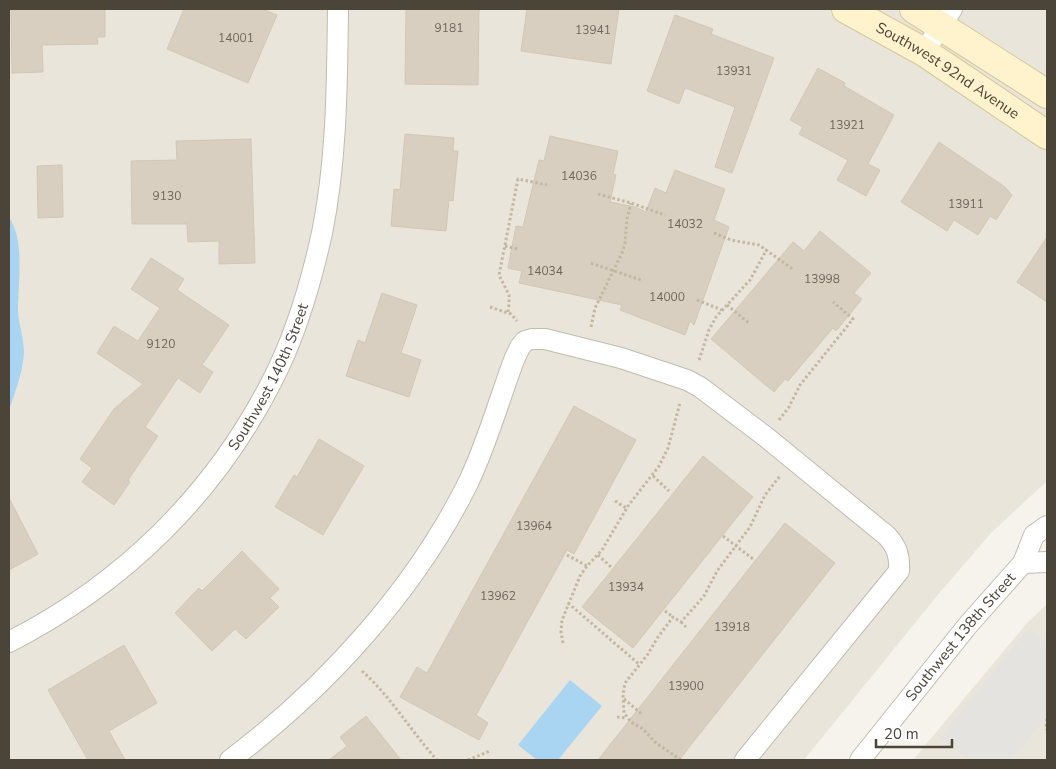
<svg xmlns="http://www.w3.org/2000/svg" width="1056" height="769" viewBox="0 0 1056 769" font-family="'Nunito Sans',sans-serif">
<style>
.residential{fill:#eae5da}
.parking{fill:#e5e3e0}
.water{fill:#a9d4f2}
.building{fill:#d8cfc1;stroke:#d3c7b4}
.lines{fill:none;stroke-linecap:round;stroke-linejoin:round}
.street-casing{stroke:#c2bbae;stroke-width:22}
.secondary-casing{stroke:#d6c79b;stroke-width:30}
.path{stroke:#c4b79f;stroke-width:3;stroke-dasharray:2.5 2.5;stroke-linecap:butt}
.street{stroke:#fff;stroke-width:20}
.secondary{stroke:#fff3cd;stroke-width:28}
.labels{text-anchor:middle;stroke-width:4;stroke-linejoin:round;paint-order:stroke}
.number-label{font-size:12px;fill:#6e675b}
.street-label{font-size:15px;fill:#4b4439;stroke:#fff}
</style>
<rect width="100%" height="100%" fill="#f6f3ec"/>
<path class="residential" d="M 9,9 L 1047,9 L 1047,481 L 991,533 L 936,597 L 804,760 L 9,760 L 9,407 L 11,405 L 19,379 L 24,353 L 18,313 L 18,243 L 15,229 L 9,218 Z
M 1047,604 L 1047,760 L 913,760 L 1027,623 Z"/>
<path class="parking" d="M 1028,629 L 1047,642 L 1047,716 L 1012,760 L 971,760 L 939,739 Z"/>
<path class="water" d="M 9,218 C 25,238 18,285 18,311 C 19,325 24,339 24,353 C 23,371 16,389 11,405 L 9,407 Z
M 570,680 L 602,706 L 558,760 L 537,760 L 518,745 Z"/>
<path class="building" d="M 11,9 L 105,9 L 105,37 L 97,37 L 98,44 L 42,45 L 43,72 L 12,73 Z
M 184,9 L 262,9 L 277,15 L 248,83 L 167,49 Z
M 406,9 L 479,9 L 478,85 L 405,84 Z
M 527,9 L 619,9 L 611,64 L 521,51 Z
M 675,15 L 713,29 L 711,34 L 774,58 L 732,173 L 715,167 L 735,107 L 685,88 L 679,104 L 647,91 Z
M 818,68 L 845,83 L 844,86 L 894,115 L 868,164 L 880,170 L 866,196 L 837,180 L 848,160 L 799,134 L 803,127 L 790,120 Z
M 405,134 L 454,138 L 453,151 L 458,151 L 453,201 L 449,200 L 446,231 L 391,226 L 394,189 L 400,190 Z
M 550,136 L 618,151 L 613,174 L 616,175 L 610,202 L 635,207 L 646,212 L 655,188 L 666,193 L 675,170 L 725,189 L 714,220 L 729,227 L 694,325 L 690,321 L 685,335 L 620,310 L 622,305 L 519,283 L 522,271 L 508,268 L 516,226 L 523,227 L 539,160 L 544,161 Z
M 251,139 L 255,263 L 219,264 L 219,241 L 188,242 L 187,224 L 132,224 L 131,161 L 177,160 L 176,141 Z
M 939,142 L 1005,187 L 1012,195 L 996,220 L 990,216 L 978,235 L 954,220 L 947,231 L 901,202 Z
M 62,165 L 63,217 L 38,218 L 37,166 Z
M 820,231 L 871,273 L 854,293 L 862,299 L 836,331 L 833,328 L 788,381 L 785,379 L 774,392 L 711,339 L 793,242 L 804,251 Z
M 1047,237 L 1047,302 L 1017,282 Z
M 151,258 L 184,279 L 177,290 L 229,325 L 202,365 L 213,372 L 200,393 L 178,378 L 145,427 L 158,436 L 128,480 L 130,482 L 114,505 L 82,482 L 92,468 L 80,459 L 114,409 L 143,384 L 97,353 L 114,326 L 138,341 L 160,308 L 131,289 Z
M 382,293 L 417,305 L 401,353 L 421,360 L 409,397 L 346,376 L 358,340 L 365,343 Z
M 574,406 L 636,440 L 574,554 L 567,550 L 476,715 L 488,723 L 479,740 L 400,697 L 417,667 L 427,673 Z
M 319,439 L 364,466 L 323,535 L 275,507 L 294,475 L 297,477 Z
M 703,456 L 753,497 L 633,648 L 582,607 Z
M 9,498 L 38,554 L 9,570 Z
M 785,523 L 835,563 L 679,760 L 598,760 Z
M 242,551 L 279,589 L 270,598 L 279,607 L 246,639 L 235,629 L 212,651 L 175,613 L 199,588 L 202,591 Z
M 124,645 L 157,703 L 109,731 L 125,760 L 88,760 L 48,690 Z
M 366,716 L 401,760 L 329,760 L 347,746 L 340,737 Z"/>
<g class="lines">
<g class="street-casing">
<g id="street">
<path d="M 924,52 L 952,9"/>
<path d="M 1023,563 L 1047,562"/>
<path id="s1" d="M 9,642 C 123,584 214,495 272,381 C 296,335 311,283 322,233 C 337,159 337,84 338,9"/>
<path d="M 230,760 C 326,688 416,589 469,481 C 487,443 499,400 514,360 L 520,347 L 525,341 L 532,339 L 545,339 L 621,358 L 687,380 L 700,387 L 766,437 L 887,536 C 897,547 900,556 899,571 L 745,760"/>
<path id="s2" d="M 860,760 L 968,625 L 1023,563 L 1034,535 L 1047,526"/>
</g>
</g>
<g class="secondary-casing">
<g id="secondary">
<path id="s3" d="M 846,9 L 924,52 L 1047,135"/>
<path d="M 914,9 L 1047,94"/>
</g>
</g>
<path class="path" d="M 598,194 L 631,203 L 665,215
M 714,233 L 731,240 L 759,245 L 794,270
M 505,246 L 518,249
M 591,263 L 641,280
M 697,300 L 722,310
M 727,305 L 750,324
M 490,307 L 511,314 L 517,321
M 508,312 L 509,304 L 509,295 L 499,275 L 518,179 L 547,185
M 591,327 L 595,308 L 622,253 L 625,243 L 627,219 L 631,203
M 699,360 L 709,330 L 716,317 L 750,280 L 767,249
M 779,420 L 789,407 L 800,385 L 853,319 L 833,302
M 653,476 L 669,491
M 615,501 L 626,508
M 723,536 L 753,559
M 567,555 L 587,566
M 598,555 L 611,567
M 568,603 L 640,665
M 665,611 L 673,617
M 681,622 L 686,627
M 563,643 L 561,632 L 562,620 L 580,576 L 587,566 L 602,550 L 628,506 L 659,466 L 668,448 L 680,403
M 362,671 C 391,697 411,731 437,760
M 624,699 L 643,715
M 617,717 L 626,718
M 1047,719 L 1046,726 L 1047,730
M 468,760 L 490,751
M 681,760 L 656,743 L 643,729 L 631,722 L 624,713 L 623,695 L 625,683 L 648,654 L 658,637 L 673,617 L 681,622 L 704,596 L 717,571 L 750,527 L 765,495 L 780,476"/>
<use href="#street" class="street"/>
<use href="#secondary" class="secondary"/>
</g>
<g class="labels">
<g class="number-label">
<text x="449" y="32">9181</text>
<text x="593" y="34">13941</text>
<text x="236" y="42">14001</text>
<text x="734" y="75">13931</text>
<text x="847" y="129">13921</text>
<text x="579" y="180">14036</text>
<text x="167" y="200">9130</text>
<text x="966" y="208">13911</text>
<text x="685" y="228">14032</text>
<text x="545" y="275">14034</text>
<text x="822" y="283">13998</text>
<text x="667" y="301">14000</text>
<text x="161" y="348">9120</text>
<text x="534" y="530">13964</text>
<text x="626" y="591">13934</text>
<text x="498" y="600">13962</text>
<text x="732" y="631">13918</text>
<text x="686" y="690">13900</text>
</g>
<g class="street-label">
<text dy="5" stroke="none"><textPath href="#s3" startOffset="119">Southwest 92nd Avenue</textPath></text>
<text dy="5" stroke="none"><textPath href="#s1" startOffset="379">Southwest 140th Street</textPath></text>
<text dy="5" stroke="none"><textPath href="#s2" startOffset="159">Southwest 138th Street</textPath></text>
</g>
</g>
<rect width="1056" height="769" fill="none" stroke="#4b4439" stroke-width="20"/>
<path d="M876 739v8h76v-8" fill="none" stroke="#4b4439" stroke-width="2.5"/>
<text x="884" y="739" font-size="15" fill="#4b4439" stroke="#ffffff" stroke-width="4" paint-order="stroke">20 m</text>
</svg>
